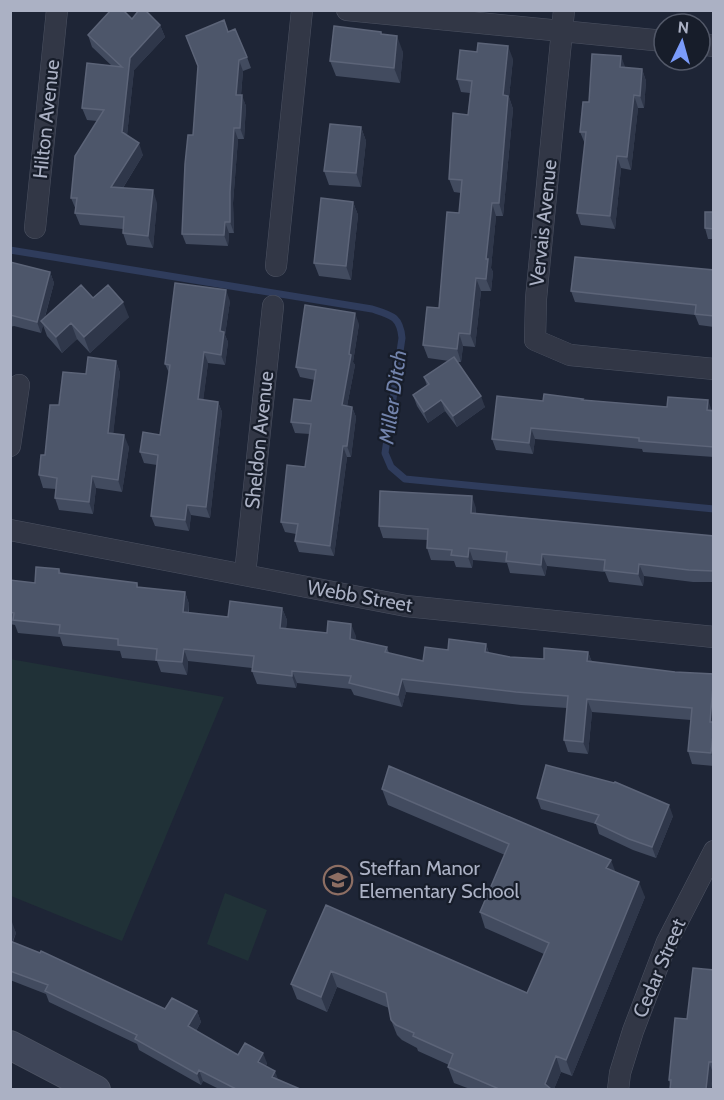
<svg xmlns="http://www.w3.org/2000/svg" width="724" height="1100" viewBox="0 0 724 1100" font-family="Cabin,sans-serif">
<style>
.green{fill:#203137}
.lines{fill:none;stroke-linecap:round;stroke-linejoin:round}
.stream{stroke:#2f3c5c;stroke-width:7}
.minor-casing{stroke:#4c5262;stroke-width:22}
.secondary-casing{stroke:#4c5262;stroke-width:30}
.minor{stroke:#323746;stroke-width:21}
.secondary{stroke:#3f4659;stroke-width:28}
.wall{fill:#424b5f}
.shaded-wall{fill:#2f374a}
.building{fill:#4d566a;stroke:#5c6478;stroke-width:1.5}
.labels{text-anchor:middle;stroke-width:4.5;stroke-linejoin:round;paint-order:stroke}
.street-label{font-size:20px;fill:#abb1c4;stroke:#171d2a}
.poi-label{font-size:20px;fill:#abb1c4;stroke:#171d2a;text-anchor:start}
.water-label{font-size:21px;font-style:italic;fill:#7384ad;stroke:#171d2a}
</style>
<rect width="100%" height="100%" fill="#1e2536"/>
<path class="green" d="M 10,659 L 224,697 L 122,941 L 11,896 Z
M 225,893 L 267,910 L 248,961 L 207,944 Z"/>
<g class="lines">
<path class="stream" d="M 10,250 L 372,309 C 391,315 400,316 402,338 L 385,453 L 391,467 L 405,479 L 714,509"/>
<g class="minor-casing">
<path id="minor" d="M 347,10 L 664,41
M 564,10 L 536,299 L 535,340 L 570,355 L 714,369
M 700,44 L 714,46
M 35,228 L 57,10
M 276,266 L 302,10
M 10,446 L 19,385
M 10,530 L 406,606 L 714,637
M 245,574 L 273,306
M 618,1090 L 620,1073 L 633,1031 L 667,942 L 714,851"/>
</g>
<g class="secondary-casing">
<path id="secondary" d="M 10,1045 L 96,1090"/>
</g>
<use href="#minor" class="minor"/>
<use href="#secondary" class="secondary"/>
</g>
<path class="wall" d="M 132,19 L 160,25 L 165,37 L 134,70 L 127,135 L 143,155 L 123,188 L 157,203 L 153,248 L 127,245 L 123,233 L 123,229 L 80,225 L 75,213 L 76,210 L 71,198 L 97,121 L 87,120 L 82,108 L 112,66 L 92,47 L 88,35 Z
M 228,32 L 247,57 L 251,68 L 243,71 L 241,95 L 246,106 L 244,139 L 238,139 L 233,203 L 234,233 L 229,233 L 228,246 L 186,244 L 182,234 L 193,135 L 198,67 L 186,36 Z
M 381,32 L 382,34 L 403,52 L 400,83 L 336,76 L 330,61 Z
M 513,59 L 509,97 L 513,109 L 503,216 L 496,216 L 491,268 L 493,272 L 491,291 L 481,291 L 475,347 L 463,346 L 461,362 L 457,362 L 485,407 L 457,427 L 445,411 L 428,423 L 417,406 L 413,395 L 427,386 L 424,377 L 449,361 L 428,358 L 423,345 L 439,308 L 459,213 L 461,193 L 454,192 L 449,179 L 468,115 L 470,93 L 461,92 L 457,79 Z
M 626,68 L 642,69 L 646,81 L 644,108 L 638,108 L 631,170 L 621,168 L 615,229 L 581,225 L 577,213 L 585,144 L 580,132 L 589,102 Z
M 361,127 L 366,141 L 361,187 L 329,185 L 324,171 Z
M 353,202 L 358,215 L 351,280 L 319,276 L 314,263 Z
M 714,212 L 714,239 L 708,239 L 705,228 Z
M 10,262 L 50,272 L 54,283 L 45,317 L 93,298 L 129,317 L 90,353 L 77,339 L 62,353 L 47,336 L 43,325 L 41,333 L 14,326 L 10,327 Z
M 714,270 L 714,327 L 699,325 L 695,315 L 575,302 L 571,291 Z
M 230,301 L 225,335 L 228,342 L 225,365 L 208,363 L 203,400 L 218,402 L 222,412 L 210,518 L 191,515 L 189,531 L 155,526 L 151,516 L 157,465 L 144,463 L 140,452 L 160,435 L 169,373 L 165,364 Z
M 359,324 L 353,362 L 355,365 L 347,406 L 352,407 L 356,417 L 351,457 L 347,457 L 334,556 L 299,552 L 295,541 L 296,534 L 285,532 L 281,522 L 305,467 L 310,434 L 295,433 L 291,422 L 311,401 L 315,380 L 300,377 L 296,367 Z
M 116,361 L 120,373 L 113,434 L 129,447 L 122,492 L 96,488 L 93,514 L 59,510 L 55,498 L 56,489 L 43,488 L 39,475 L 45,455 L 59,405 L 86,374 Z
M 583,399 L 583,400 L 714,411 L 714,457 L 643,452 L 642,449 L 535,439 L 533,454 L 496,450 L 492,439 L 543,401 Z
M 476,508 L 476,513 L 714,536 L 714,582 L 693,582 L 644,576 L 643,586 L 609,582 L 605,572 L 547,566 L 545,576 L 510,573 L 507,563 L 473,560 L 472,568 L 456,567 L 454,561 L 431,560 L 427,548 L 428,540 L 383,538 L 379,526 Z
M 59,569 L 61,573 L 137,583 L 138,587 L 185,592 L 189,604 L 189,613 L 228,617 L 282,608 L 287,620 L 286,629 L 356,636 L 355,640 L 387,647 L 389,653 L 423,661 L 448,650 L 486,644 L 489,653 L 510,657 L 544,659 L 588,652 L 592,662 L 675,672 L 714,674 L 714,766 L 692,764 L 688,751 L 691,720 L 592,712 L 588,754 L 568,752 L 564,740 L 567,708 L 521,705 L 406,692 L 402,707 L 354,695 L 351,689 L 297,683 L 296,688 L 257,684 L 252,671 L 252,668 L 188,661 L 187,675 L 161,672 L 157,661 L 122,658 L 120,651 L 63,646 L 60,637 L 18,633 L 15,625 L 10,624 L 10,580 L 35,583 Z
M 382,789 L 616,872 L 645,897 L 572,1076 L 561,1072 L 554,1089 L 470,1089 L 454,1083 L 448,1067 L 449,1065 L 418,1051 L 417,1048 L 402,1040 L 397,1035 L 391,1020 L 389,1008 L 337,987 L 327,1012 L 297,999 L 291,984 L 326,905 L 527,993 L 544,954 L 485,928 L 480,912 L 505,855 L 388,805 Z
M 537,798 L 673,816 L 656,858 L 633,850 L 599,834 L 596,824 L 541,809 Z
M 10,921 L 16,933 L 13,942 L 165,1009 L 197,1011 L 201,1022 L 196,1031 L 238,1055 L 267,1063 L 266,1066 L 278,1080 L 300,1089 L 219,1089 L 203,1081 L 201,1085 L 139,1050 L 137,1044 L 49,1002 L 46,994 L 10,980 Z
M 714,970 L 714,1073 L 711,1089 L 670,1089 L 670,1085 L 669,1080 L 687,1019 Z"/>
<path class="shaded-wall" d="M 160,25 L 165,37 L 134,70 L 126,144 L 122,132 L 130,58 Z
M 397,36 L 403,52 L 400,83 L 394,68 Z
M 508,46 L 513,59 L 509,97 L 513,109 L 503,216 L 499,203 L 503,95 Z
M 621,56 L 626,69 L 620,67 Z
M 239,60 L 243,71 L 240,106 L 236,95 Z
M 642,69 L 646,81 L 644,108 L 640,96 Z
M 242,95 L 246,106 L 244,139 L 240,128 Z
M 634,95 L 638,108 L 631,170 L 627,157 Z
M 361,127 L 366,141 L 361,187 L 356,173 Z
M 234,128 L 238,139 L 233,203 L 234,233 L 230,222 L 230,192 Z
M 139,143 L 143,155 L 116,199 L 111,187 Z
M 617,156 L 621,168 L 615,229 L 610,216 Z
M 153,190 L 157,203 L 153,248 L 148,236 Z
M 353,202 L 358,215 L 351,280 L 346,266 Z
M 492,203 L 496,216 L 491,268 L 493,272 L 491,291 L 486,279 L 486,259 Z
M 225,222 L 229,233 L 228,246 L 224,235 Z
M 50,272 L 54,283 L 43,323 L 41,321 L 43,325 L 41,333 L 37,322 Z
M 476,278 L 481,291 L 475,347 L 470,334 Z
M 226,290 L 230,301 L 225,335 L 228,342 L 225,365 L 221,355 L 220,331 Z
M 123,302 L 129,317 L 90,353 L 84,337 Z
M 355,313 L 359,324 L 353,362 L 355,365 L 345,416 L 342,405 Z
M 71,323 L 77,339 L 62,353 L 56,337 Z
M 459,333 L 463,346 L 461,362 L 457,349 Z
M 204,352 L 208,363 L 202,410 L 198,399 Z
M 116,361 L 120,373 L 112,445 L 108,433 Z
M 481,396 L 485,407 L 457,427 L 453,416 Z
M 441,400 L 445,411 L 428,423 L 424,412 Z
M 708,400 L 712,411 L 707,410 Z
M 218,402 L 222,412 L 210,518 L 206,507 Z
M 352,407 L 356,417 L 351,457 L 347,446 Z
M 531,428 L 535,439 L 533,454 L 529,443 Z
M 124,435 L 129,447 L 122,492 L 118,480 Z
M 343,446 L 347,457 L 334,556 L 330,546 Z
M 92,476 L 96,488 L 93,514 L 89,502 Z
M 472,496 L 476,508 L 475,524 L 471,513 Z
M 187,505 L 191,515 L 189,531 L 185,520 Z
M 469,548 L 473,560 L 472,568 L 468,557 Z
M 542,554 L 547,566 L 545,576 L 541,565 Z
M 639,564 L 644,576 L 643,586 L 638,574 Z
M 185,592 L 189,604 L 187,625 L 183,612 Z
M 282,608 L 287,620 L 284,641 L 280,628 Z
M 351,624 L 356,636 L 354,651 L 350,639 Z
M 486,644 L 490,657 L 485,652 Z
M 184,649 L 188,661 L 187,675 L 182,662 Z
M 588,652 L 593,665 L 587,661 Z
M 292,671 L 297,683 L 296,688 L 292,676 Z
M 714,675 L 714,760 L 711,753 L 710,722 Z
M 402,679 L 406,692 L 402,707 L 398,695 Z
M 587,699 L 592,712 L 588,754 L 583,742 Z
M 669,805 L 673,816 L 656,858 L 652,847 Z
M 611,860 L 617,876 L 606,868 Z
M 639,882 L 645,897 L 572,1076 L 566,1060 Z
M 12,922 L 16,933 L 10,947 L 10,927 Z
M 331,971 L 337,987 L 327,1012 L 321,997 Z
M 197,1011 L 201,1022 L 192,1037 L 188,1026 Z
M 263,1053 L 267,1063 L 262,1073 L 258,1062 Z
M 556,1056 L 561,1072 L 554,1089 L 546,1089 L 545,1084 Z
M 709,1062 L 713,1073 L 711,1089 L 706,1089 Z
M 199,1070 L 203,1081 L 201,1085 L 197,1074 Z
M 275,1071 L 279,1082 L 272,1077 Z"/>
<path class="building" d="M 111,10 L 123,10 L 132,19 L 139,10 L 145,10 L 160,25 L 130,58 L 122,132 L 139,143 L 111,187 L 153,190 L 148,236 L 123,233 L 124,217 L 75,213 L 77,198 L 71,198 L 75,156 L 104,110 L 82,108 L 87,63 L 122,67 L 88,35 Z
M 224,20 L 228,32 L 235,29 L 247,57 L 239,60 L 236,95 L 242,95 L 240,128 L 234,128 L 230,192 L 230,222 L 225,222 L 224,235 L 182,234 L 185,164 L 188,135 L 193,135 L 198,66 L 186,36 Z
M 334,26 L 381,32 L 381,34 L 397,36 L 394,68 L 330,61 Z
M 478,43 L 508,46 L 503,95 L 508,96 L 499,203 L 492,203 L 486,259 L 488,259 L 486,279 L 476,278 L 470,334 L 459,333 L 457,349 L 423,345 L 427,307 L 439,308 L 447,212 L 459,213 L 462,180 L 449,179 L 453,113 L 468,115 L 472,81 L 457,79 L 460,50 L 477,52 Z
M 592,54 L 621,56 L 620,67 L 642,69 L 640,96 L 634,95 L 627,157 L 617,156 L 610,216 L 577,213 L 586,132 L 580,132 L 583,102 L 589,102 Z
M 330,124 L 361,127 L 356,173 L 324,171 Z
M 321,198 L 353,202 L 346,266 L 314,263 Z
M 705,212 L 714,212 L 714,229 L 705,228 Z
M 575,257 L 714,270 L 714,316 L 695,314 L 696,305 L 571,291 Z
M 10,262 L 50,272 L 37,322 L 10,315 Z
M 175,283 L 226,290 L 220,331 L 224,332 L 221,355 L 204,352 L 198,399 L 218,402 L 206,507 L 187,505 L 185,520 L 151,516 L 158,455 L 140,452 L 143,432 L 160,435 L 170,365 L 165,364 Z
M 81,285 L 93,298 L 108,285 L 123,302 L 84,337 L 71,323 L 56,337 L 41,321 Z
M 305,305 L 355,313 L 349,354 L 351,355 L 342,405 L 352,407 L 347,446 L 343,446 L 330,546 L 295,541 L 298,524 L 281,522 L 287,465 L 305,467 L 311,424 L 291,422 L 294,399 L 311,401 L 316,370 L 296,367 Z
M 88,357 L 116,361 L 108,433 L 124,435 L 118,480 L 92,476 L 89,502 L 55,498 L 57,478 L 39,475 L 41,455 L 45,455 L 50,405 L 59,405 L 63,372 L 86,374 Z
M 454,357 L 481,396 L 453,416 L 441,400 L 424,412 L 413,395 L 429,384 L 424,377 Z
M 544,394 L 583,399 L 582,400 L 667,407 L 668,397 L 708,400 L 707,410 L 714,411 L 714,447 L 639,441 L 639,438 L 531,428 L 529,443 L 492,439 L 497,396 L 543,401 Z
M 380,491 L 472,496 L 471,513 L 714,536 L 714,571 L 689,570 L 639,564 L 638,574 L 604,570 L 605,560 L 542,554 L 541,565 L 506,561 L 507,552 L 469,548 L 468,557 L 451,555 L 452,550 L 427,548 L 428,529 L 379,526 Z
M 36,567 L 59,569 L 59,573 L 137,583 L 137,587 L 185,592 L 183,612 L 228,617 L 230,601 L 282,608 L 280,628 L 327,633 L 328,621 L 351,624 L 350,639 L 387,647 L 385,652 L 423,661 L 425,647 L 448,650 L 449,639 L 486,644 L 485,652 L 510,657 L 544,659 L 544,648 L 588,652 L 587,661 L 675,672 L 714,674 L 710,722 L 714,722 L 714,726 L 711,753 L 688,751 L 692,708 L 587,699 L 583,742 L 564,740 L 568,696 L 516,692 L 402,679 L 398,695 L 349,683 L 351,676 L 292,671 L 292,676 L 252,671 L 254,656 L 184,649 L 182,662 L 156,660 L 157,649 L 118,645 L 118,639 L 59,633 L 60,625 L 13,620 L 14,613 L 10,612 L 10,580 L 35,583 Z
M 546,765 L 614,783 L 615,782 L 669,805 L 652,847 L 629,839 L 595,823 L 599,815 L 537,798 Z
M 389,766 L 611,860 L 606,868 L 639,882 L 566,1060 L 556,1056 L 545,1084 L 551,1089 L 499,1089 L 448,1067 L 453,1054 L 413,1036 L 414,1033 L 396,1025 L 391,1020 L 386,993 L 331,971 L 321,997 L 291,984 L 326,905 L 527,993 L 549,943 L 480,912 L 509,844 L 382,789 Z
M 10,941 L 40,953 L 41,951 L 165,1009 L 172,998 L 197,1011 L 188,1026 L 238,1055 L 245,1043 L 263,1053 L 258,1062 L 275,1071 L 272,1077 L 300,1089 L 236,1089 L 199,1070 L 197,1074 L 135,1039 L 137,1035 L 45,991 L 48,985 L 10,971 Z
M 693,968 L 714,970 L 714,1054 L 713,1062 L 709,1062 L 706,1089 L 670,1089 L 671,1080 L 669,1080 L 675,1018 L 687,1019 Z"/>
<defs>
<g id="school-ring" transform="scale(1.5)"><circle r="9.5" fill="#171d2a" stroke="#8d6e63" stroke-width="1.5"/><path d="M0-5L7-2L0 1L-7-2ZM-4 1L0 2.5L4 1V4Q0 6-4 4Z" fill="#8d6e63"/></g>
</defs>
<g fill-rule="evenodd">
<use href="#school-ring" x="338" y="880"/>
</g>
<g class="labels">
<g class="street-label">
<text transform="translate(46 119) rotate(-84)" y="7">Hilton Avenue</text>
<text transform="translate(543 223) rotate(-84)" y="7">Vervais Avenue</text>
<text transform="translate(259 440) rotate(-84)" y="7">Sheldon Avenue</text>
<text transform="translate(360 596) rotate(10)" y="7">Webb Street</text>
<text transform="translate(659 968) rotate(-67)" y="7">Cedar Street</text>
</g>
<g class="poi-label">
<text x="359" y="875">Steffan Manor<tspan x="359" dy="23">Elementary School</tspan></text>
</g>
<g class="water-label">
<text transform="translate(393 397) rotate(-82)" y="7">Miller Ditch</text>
</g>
</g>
<rect width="724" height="1100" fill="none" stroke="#abb1c4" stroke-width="24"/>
<g transform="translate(682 42) rotate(5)"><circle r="28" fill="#171d2a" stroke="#525868" stroke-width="1.5"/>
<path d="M0-4.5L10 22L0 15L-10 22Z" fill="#7a9bfa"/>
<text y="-9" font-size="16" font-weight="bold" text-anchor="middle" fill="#abb1c4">N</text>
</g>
</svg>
